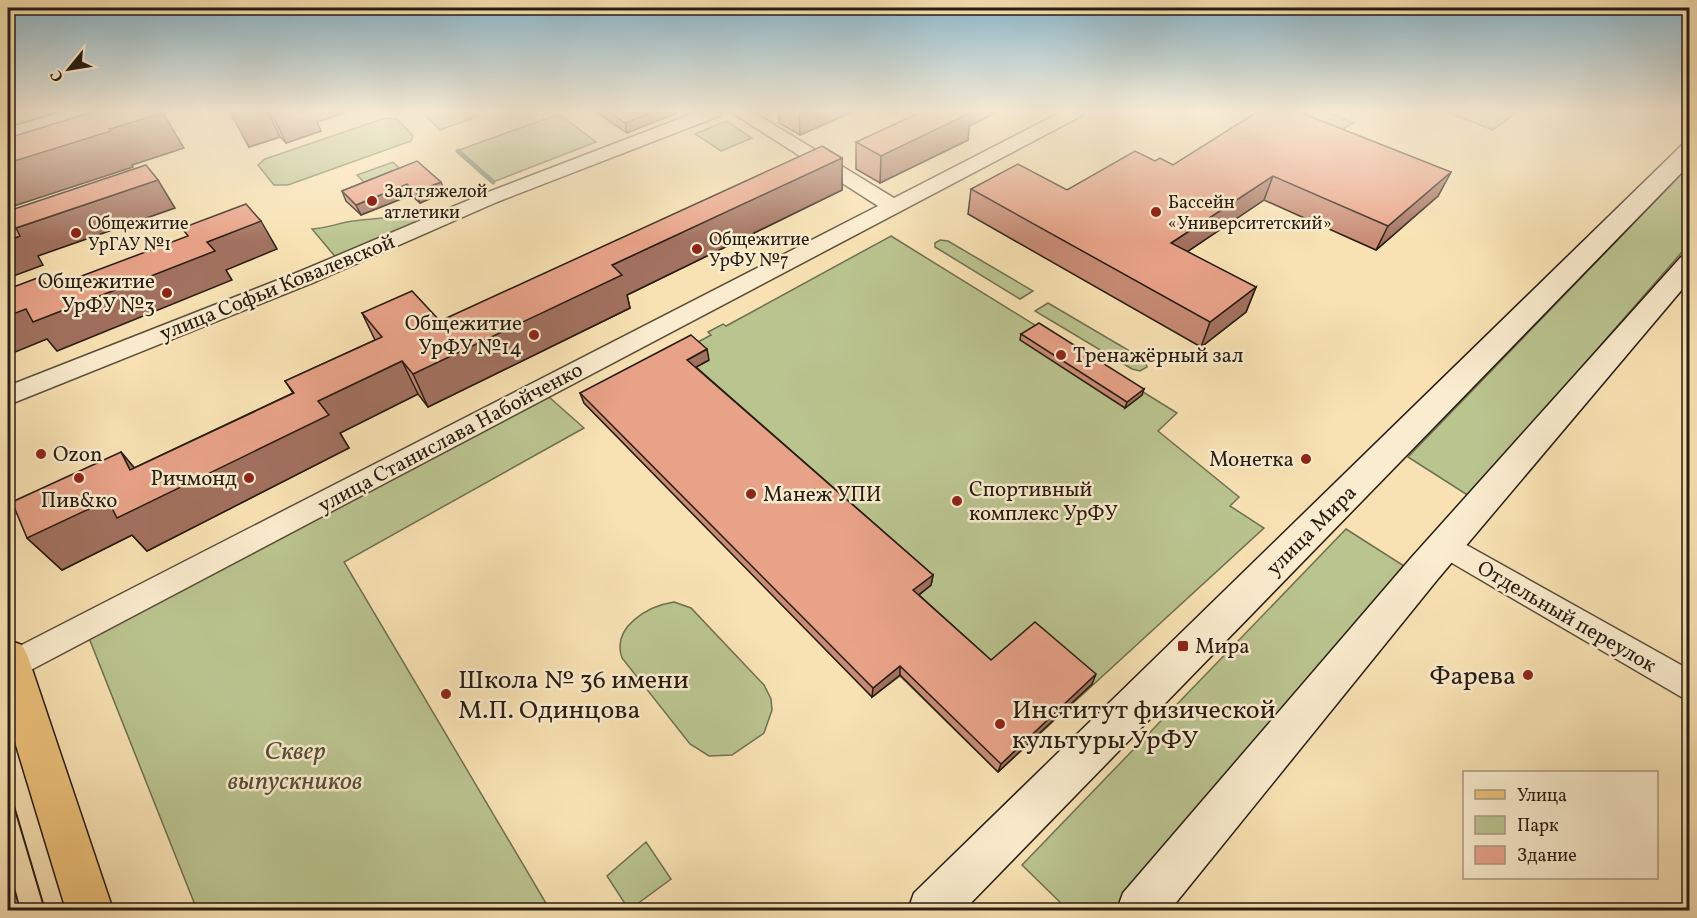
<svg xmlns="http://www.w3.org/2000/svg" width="1697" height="918" viewBox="0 0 1697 918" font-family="Vollkorn,serif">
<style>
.green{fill:#bac48f;stroke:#707050;stroke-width:1.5}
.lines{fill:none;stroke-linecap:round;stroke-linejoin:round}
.stream{stroke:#6f7e6b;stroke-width:5}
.street-casing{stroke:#5b4e3a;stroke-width:3}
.secondary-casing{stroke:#271c12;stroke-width:3}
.primary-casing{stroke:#271c12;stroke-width:3}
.street{fill:#faecce;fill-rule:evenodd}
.secondary{fill:#faecce;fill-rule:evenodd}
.primary{fill:#ecc17a;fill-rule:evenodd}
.tram{stroke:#271c12;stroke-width:2}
.wall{fill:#c88b75;stroke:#271c12;stroke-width:1.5}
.shaded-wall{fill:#a2715f;stroke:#271c12;stroke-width:1.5}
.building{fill:#e8a288;stroke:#271c12;stroke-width:1.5}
.poi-dot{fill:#8f2418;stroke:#faecce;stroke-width:2}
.labels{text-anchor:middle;stroke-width:5;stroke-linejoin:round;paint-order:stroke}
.far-poi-label{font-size:18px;fill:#271c12;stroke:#faecce;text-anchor:start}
.poi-label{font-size:21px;fill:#271c12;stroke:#faecce;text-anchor:start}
.street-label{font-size:21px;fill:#271c12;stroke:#faecce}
.near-poi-label{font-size:26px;fill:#271c12;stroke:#faecce;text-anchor:start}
.near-park-label{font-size:26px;font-style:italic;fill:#534e38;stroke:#faecce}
</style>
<rect width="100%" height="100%" fill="#f8e2b3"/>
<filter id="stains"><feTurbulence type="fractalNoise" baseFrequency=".00333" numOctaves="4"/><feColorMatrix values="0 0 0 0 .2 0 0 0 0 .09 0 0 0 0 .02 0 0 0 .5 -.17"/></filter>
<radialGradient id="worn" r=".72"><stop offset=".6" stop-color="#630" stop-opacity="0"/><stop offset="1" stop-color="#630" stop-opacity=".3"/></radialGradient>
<path class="green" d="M 422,112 L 473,112 L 478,116 L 440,130 Z
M 1295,112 L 1327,112 L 1353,123 L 1326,139 Z
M 1446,112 L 1517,112 L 1493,130 Z
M 559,114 L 596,142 L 493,182 L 459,150 Z
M 385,118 L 397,119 L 413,136 L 411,141 L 288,185 L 274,185 L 258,165 L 265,159 Z
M 726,121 L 752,138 L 721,151 L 695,134 Z
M 393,162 L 405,174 L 369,187 L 357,175 Z
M 1689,166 L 1689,244 L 1469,496 L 1408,457 Z
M 419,213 L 440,218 L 338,260 L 312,229 C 327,228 339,223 353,221 C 376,218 396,218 419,213 Z
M 891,236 L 1177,413 L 1158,431 L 1239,497 L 1230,506 L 1264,528 L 998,772 L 900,676 L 872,697 L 584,403 L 711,335 L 708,332 L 723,324 L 726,326 Z
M 940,240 L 948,241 L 1033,291 L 1020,299 L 935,247 L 935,243 Z
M 1048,303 L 1145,360 L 1147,367 L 1140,371 L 1132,369 L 1035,311 Z
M 549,397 L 584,428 L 344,562 L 550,910 L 197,910 L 89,638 Z
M 1346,529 L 1415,573 L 1126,910 L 1068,910 L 1022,865 Z
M 674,602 L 691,608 L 764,685 L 771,699 L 772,710 L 764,733 L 732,755 L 709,756 L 690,744 L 622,658 C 611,627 648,606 674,602 Z
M 646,842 L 671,879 L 629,910 L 607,876 Z"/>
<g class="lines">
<path class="stream" d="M 458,151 L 493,182"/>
<g class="street-casing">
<path id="street" d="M 697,112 L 722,112 L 719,116 L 497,202 L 317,281 L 8,405 L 8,386 L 301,271 L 483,194 Z
M 731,112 L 753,112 L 894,198 L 1061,112 L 1084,112 L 1081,116 L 8,682 L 8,652 L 878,206 Z
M 1445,533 L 1690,670 L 1690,702 L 1435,553 L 1430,545 L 1435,537 Z"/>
</g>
<g class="secondary-casing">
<path id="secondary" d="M 61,112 L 95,112 L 92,117 L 8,142 L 8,128 Z
M 1690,143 L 1690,164 L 964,910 L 908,910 L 914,893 L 1682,145 Z
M 1690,255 L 1690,280 L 1437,580 L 1170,910 L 1117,910 L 1123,893 L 1411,558 L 1681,257 Z"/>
</g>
<g class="primary-casing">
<path id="primary" d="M 8,640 L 22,645 L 28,657 L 113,910 L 66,910 L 8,719 Z"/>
</g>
<use href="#street" class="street"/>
<use href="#secondary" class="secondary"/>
<use href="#primary" class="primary"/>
<path class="tram" d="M 8,786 L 45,910
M 8,865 L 20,910"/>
</g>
<path class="wall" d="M 231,112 L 346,112 L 317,122 L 321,131 L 286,143 L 280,137 L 249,147 Z
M 596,112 L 679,112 L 627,133 Z
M 779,112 L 852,112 L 800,135 L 779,123 Z
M 969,126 L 968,140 L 880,183 L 856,169 L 856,142 Z
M 842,158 L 842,190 L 627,295 L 630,308 L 428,407 L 418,394 L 340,433 L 349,448 L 147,551 L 132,535 L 62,570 L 27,538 L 121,452 L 134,468 L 293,393 L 285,381 L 375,340 L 362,313 L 440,321 Z
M 1155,161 L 1173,165 L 1451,172 L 1438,196 L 1376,250 L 1264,200 L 1187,252 L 1256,287 L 1246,312 L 1201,347 L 968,214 L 971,189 L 1067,190 Z
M 392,171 L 445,192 L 420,203 L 411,195 L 361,215 L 346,201 L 342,191 Z
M 1021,334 L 1142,395 L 1125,408 L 1020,340 Z
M 709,360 L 696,367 L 933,575 L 931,585 L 919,595 L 991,660 L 1092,684 L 998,772 L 900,675 L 872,697 L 584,403 L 580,393 Z"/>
<path class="shaded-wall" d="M 243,112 L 268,112 L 280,137 L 249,147 L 232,116 Z
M 271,112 L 346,112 L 317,122 L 321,131 L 286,143 Z
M 652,112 L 679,112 L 627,133 L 625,123 Z
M 799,112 L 852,112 L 800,135 Z
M 956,112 L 998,112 L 969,126 L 968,140 L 880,183 L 881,156 Z
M 163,113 L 184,148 L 132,165 L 133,167 L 8,208 L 8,163 L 109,129 Z
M 842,158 L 842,190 L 627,295 L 630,308 L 428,407 L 413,374 L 612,265 Z
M 1451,172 L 1438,196 L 1376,250 L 1388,226 Z
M 1273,176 L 1264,200 L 1163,268 L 1171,243 Z
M 158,180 L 175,208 L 38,256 L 43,265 L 8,278 L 8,241 L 16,228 Z
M 441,182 L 445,192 L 420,203 L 416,192 Z
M 407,184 L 411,195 L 361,215 L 356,205 Z
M 261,221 L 277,249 L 226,270 L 232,280 L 57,351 L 47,339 L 8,355 L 8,316 L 47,289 L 40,277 L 63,306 L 207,242 Z
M 1256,287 L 1246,312 L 1201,347 L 1210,322 Z
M 707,349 L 709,360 L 689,371 L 687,360 Z
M 402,361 L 418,394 L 340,433 L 349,448 L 147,551 L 132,535 L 62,570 L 27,538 L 130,470 L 121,452 L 149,485 L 318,401 Z
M 1144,389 L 1142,395 L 1125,408 L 1127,402 Z
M 933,575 L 931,585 L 912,600 L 913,590 Z
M 900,666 L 900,675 L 872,697 L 873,688 Z
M 1096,674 L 1092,684 L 998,772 L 1001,764 Z"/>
<path class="building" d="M 92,112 L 163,112 L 163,113 L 109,129 L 111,131 L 8,163 L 8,138 Z
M 231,112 L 243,112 L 232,116 Z
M 609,112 L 652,112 L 625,123 Z
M 921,112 L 969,112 L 970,113 L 881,156 L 856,142 Z
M 1257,112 L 1299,112 L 1451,172 L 1388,226 L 1273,176 L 1171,243 L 1256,287 L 1210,322 L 971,189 L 1018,164 L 1067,190 L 1135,151 L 1155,161 L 1160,158 L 1173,165 Z
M 822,146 L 842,158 L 612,265 L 622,275 L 413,374 L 402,361 L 318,401 L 329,415 L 117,518 L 108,500 L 27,538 L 12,502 L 121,452 L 130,470 L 294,393 L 285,381 L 382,337 L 362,313 L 412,291 L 440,321 Z
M 417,161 L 441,182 L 416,192 L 407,184 L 356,205 L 342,191 Z
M 146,165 L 158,180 L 16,228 L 20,236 L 8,241 L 8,211 Z
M 246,204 L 261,221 L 207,242 L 215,251 L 33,322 L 26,309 L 8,316 L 8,289 L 40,277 L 47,289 L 188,236 L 182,228 Z
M 1039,323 L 1144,389 L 1127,402 L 1021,334 Z
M 691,335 L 707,349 L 687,360 L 933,575 L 913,590 L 991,660 L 1035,622 L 1096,674 L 1001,764 L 900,666 L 873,688 L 580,393 Z"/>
<linearGradient id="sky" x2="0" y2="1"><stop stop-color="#8bb8ce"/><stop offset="0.46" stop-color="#fcf2dd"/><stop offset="1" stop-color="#fcf2dd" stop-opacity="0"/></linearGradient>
<rect width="1697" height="241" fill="url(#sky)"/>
<g class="poi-dot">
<circle cx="372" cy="201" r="6"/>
<circle cx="1156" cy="212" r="6"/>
<circle cx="76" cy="233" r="6"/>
<circle cx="697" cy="249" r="6"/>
<circle cx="167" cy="293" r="6"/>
<circle cx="534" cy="335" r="6"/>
<circle cx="1061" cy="355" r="6"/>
<circle cx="41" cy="454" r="6"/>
<circle cx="1306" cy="459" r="6"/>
<circle cx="79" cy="478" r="6"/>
<circle cx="249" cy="478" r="6"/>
<circle cx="751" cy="494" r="6"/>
<circle cx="957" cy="501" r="6"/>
<rect x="1177" y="640" width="12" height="12" rx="3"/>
<circle cx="1528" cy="675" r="6"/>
<circle cx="446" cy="694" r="6"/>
<circle cx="1000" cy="724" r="6"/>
</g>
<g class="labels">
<g class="far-poi-label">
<text x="384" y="197">Зал тяжелой<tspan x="384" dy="21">атлетики</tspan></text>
<text x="1168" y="208">Бассейн<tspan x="1168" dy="21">«Университетский»</tspan></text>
<text x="88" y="229">Общежитие<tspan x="88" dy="21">УрГАУ №1</tspan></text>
<text x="709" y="245">Общежитие<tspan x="709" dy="21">УрФУ №7</tspan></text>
</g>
<g class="poi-label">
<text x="155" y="288" text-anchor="end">Общежитие<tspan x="155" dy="24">УрФУ №3</tspan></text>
<text x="522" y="330" text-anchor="end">Общежитие<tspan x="522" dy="24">УрФУ №14</tspan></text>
<text x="1073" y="362">Тренажёрный зал</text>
<text x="53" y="461">Ozon</text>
<text x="1294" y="466" text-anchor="end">Монетка</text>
<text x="237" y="485" text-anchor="end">Ричмонд</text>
<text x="969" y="496">Спортивный<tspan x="969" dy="24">комплекс УрФУ</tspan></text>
<text x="763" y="501">Манеж УПИ</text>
<text x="79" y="507" text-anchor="middle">Пив&amp;ко</text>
<text x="1195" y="653">Мира</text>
</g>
<g class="street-label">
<text transform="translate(277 287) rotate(-22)" y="7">улица Софьи Ковалевской</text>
<text transform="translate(450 437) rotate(-28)" y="7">улица Станислава Набойченко</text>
<text transform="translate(1311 530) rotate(-45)" y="7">улица Мира</text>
<text transform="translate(1567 616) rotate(30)" y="7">Отдельный переулок</text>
</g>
<g class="near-poi-label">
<text x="1516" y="684" text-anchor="end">Фарева</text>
<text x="458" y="688">Школа № 36 имени<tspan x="458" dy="30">М.П. Одинцова</tspan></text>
<text x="1012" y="718">Институт физической<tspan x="1012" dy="30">культуры УрФУ</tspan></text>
</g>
<g class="near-park-label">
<text x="295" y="759">Сквер<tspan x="295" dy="30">выпускников</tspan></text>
</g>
</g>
<rect width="1697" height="918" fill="none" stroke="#f8e2b3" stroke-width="30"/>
<rect x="9" y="9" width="1679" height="900" fill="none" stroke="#271c12" stroke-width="3"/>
<rect x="15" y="15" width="1667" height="888" fill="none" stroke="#271c12" stroke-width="1.5"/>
<rect x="1463" y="771" width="195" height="108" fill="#faecce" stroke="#a69983" stroke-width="1.5"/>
<rect x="1475" y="790" width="30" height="9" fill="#ecc17a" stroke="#a69983" stroke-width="1.5"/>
<text x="1517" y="801" font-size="18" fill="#271c12">Улица</text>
<rect x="1475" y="816" width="30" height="18" fill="#bac48f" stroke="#a69983" stroke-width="1.5"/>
<text x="1517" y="831" font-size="18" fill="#271c12">Парк</text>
<rect x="1475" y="846" width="30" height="18" fill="#e8a288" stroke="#a69983" stroke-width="1.5"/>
<text x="1517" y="861" font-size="18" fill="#271c12">Здание</text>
<g transform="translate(69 69) rotate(240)" stroke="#faecce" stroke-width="4.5" paint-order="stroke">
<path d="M0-4.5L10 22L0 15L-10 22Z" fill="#271c12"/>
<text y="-9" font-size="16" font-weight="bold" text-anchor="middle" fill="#271c12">С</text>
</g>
<rect width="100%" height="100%" filter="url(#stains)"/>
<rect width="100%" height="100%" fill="url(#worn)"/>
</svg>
